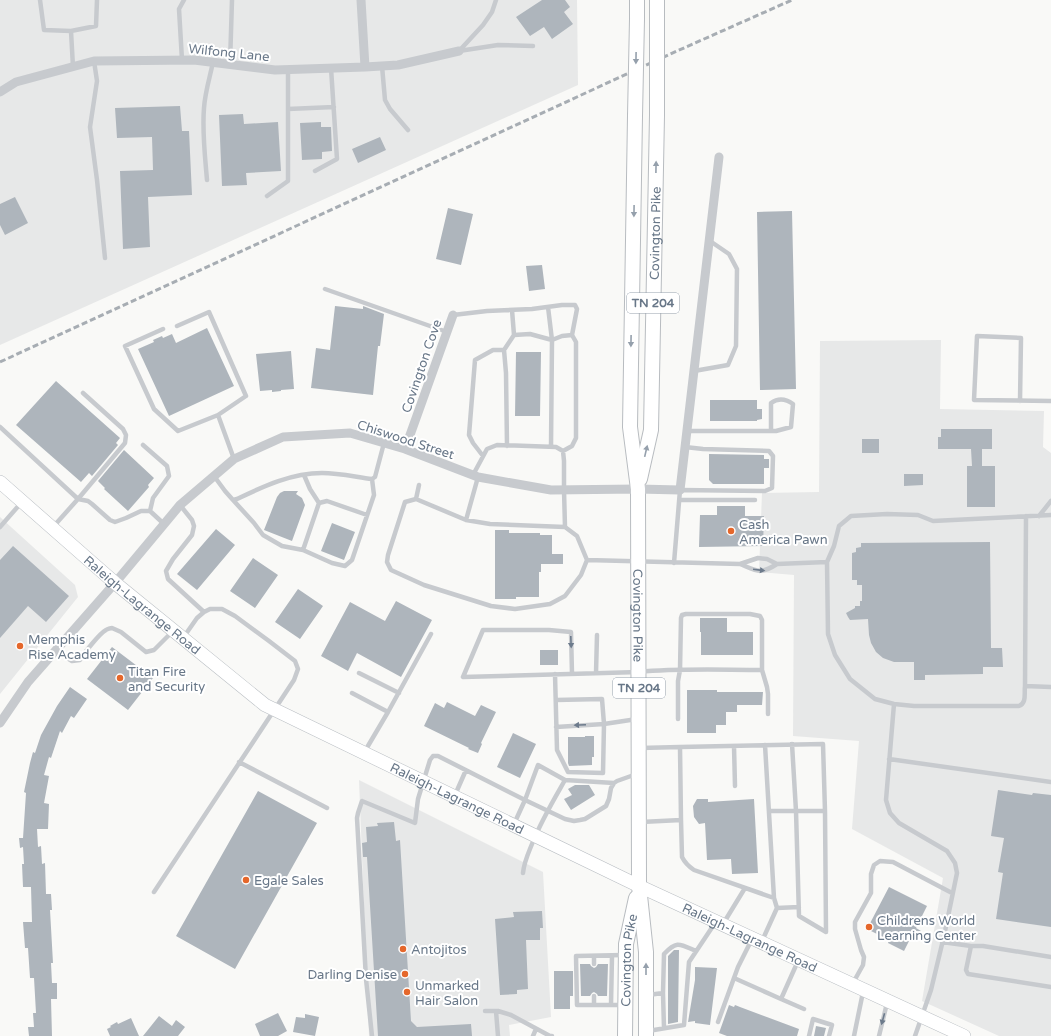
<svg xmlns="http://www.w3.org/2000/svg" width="1051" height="1036" viewBox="0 0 1051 1036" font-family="'Varela Round',sans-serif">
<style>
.built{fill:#e7e8e8}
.building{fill:#aeb5bc}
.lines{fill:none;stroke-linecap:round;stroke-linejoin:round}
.secondary-casing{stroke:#b9bec3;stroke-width:14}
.primary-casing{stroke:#b8bcc0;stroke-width:16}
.lane{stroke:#c7cace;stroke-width:4.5}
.street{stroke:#c7cace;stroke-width:9}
.secondary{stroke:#fff;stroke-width:13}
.primary{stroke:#fff;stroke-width:14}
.rail{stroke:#a7adb3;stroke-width:3;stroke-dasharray:6 3;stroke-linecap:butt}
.primary-bridge-casing{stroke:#b8bcc0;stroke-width:16;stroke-linecap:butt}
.primary-bridge{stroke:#fff;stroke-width:14}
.oneway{fill:#95a0ac}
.oneway2{fill:#6d7b8c}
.poi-dot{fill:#e5672b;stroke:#fff;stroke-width:1.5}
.labels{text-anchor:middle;stroke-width:4;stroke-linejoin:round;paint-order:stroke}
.shield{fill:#fff;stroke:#95a0ac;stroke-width:1}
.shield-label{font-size:12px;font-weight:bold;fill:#687788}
.street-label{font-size:13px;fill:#687788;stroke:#fff}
.poi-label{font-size:13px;fill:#687788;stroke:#fff;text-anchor:start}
</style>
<rect width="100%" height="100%" fill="#f9f9f7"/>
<path class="built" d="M 0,0 L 577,0 L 578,85 L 0,345 Z
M 941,340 L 940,409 L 1044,411 L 1043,447 L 1051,453 L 1051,1036 L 999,1036 L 922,1001 L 943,878 L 852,829 L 859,741 L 793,736 L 794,575 L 759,572 L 762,493 L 819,492 L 820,341 Z
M 0,517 L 75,585 L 78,597 L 0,694 Z
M 359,780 L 543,872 L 551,1017 L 509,1025 L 510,1036 L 369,1036 Z"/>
<path class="building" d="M 542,0 L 565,0 L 570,7 L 564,12 L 573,24 L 552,39 L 544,27 L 530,36 L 516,17 Z
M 180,106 L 182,131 L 189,131 L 192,195 L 148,197 L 150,247 L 123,249 L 120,171 L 153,170 L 152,137 L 117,138 L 115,108 Z
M 243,114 L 244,124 L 278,122 L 281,171 L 246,173 L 247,185 L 222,186 L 219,115 Z
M 321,122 L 321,127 L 331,127 L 332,151 L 322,152 L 322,159 L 302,160 L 300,123 Z
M 380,137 L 386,150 L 358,163 L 352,149 Z
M 15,197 L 28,223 L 5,235 L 0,225 L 0,204 Z
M 448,208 L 473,214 L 461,265 L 436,259 Z
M 792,211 L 796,389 L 760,390 L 757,212 Z
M 542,265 L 545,289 L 529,291 L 526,266 Z
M 335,306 L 363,309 L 363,306 L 384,314 L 380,346 L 378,346 L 373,395 L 311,388 L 316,348 L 330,350 Z
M 207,328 L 234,386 L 169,416 L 138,349 L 154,342 L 153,340 L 162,336 L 163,338 L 172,334 L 176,343 Z
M 291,351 L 294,389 L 281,390 L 281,391 L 272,392 L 272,390 L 260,391 L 256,354 Z
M 516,352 L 541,352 L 540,416 L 515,416 Z
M 56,381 L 120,438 L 116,443 L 118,445 L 92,476 L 89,473 L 81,482 L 16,425 Z
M 710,400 L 757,400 L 757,409 L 762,409 L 762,419 L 757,420 L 757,421 L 710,421 Z
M 941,429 L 992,429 L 992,449 L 982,449 L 982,466 L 995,466 L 995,507 L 967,507 L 967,466 L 972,466 L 971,449 L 938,449 L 938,437 L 941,437 Z
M 862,439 L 879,439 L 879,453 L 862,453 Z
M 124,450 L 154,478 L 148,485 L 149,487 L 128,511 L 104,489 L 105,488 L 98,481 Z
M 709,454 L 764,455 L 764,459 L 769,459 L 769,468 L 764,468 L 764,484 L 713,484 L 709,480 Z
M 904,474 L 923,474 L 923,485 L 904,486 Z
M 284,491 L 298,491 L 296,494 L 302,498 L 305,505 L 292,541 L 264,530 L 277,497 L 280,493 Z
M 717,506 L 745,506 L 745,516 L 764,516 L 763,546 L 699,547 L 700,515 L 717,515 Z
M 332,523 L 355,532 L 344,560 L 321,551 Z
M 216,529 L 235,545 L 197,590 L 177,574 Z
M 495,530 L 509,530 L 509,533 L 540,533 L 540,535 L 552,535 L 552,554 L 563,554 L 563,564 L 541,564 L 541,572 L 539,572 L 539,597 L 516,597 L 516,599 L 495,599 Z
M 990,542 L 991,648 L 1002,648 L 1003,667 L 983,667 L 983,674 L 925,675 L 925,680 L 914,680 L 914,662 L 894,662 L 883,658 L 876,652 L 871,643 L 869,635 L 868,619 L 850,620 L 848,617 L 846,613 L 855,608 L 855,606 L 860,606 L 860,601 L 862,601 L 862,585 L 857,585 L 857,580 L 852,580 L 852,553 L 856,552 L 856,548 L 861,547 L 861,543 Z
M 13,546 L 69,596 L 46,622 L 28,606 L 0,638 L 0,560 Z
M 253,558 L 278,575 L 255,608 L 230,591 Z
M 298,589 L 323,606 L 300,639 L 275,622 Z
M 396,601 L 432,620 L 401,677 L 357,653 L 348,671 L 321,656 L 350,602 L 385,621 Z
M 700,618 L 727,618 L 727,632 L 753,632 L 753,655 L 701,655 L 701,632 L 700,632 Z
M 112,647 L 153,678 L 128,710 L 87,679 Z
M 540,650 L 558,650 L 558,665 L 540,665 Z
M 70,687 L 87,699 L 74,718 L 71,716 L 62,733 L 60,731 L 51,758 L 49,757 L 44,775 L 49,776 L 44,803 L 49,804 L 48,829 L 37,829 L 38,847 L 41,846 L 42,864 L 45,863 L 46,894 L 51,894 L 52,910 L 50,910 L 53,963 L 51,963 L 52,983 L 57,983 L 57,999 L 51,999 L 52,1036 L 29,1036 L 28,1027 L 34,1027 L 33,1013 L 36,1013 L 34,978 L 30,978 L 28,948 L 25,948 L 23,922 L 32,922 L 31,887 L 23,887 L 22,864 L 24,864 L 23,847 L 20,848 L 19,838 L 23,838 L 26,793 L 24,792 L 30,763 L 33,752 L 35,753 L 41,735 L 57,706 Z
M 687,690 L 717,690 L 717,692 L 763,692 L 762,705 L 737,705 L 737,712 L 726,712 L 726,725 L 716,725 L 716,733 L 687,733 Z
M 447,702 L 475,716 L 481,705 L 496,712 L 481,743 L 482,744 L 478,753 L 468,749 L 469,748 L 424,726 L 435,703 L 444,708 Z
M 513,733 L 536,744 L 520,778 L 497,767 Z
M 585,736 L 594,736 L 594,757 L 592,757 L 592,765 L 569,766 L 568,763 L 568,737 L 585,737 Z
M 575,785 L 589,785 L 595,795 L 571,810 L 564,799 L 572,795 L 568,789 Z
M 998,790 L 1032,795 L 1033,793 L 1051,795 L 1051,927 L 996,919 L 1003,873 L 998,872 L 1004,838 L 991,836 Z
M 258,791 L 317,823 L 235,969 L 176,936 Z
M 697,799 L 708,799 L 708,802 L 754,799 L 758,873 L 732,874 L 731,859 L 707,860 L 705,823 L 699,824 L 694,817 L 693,806 Z
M 394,822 L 396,841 L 400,840 L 411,1021 L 417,1027 L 471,1024 L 472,1036 L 378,1036 L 367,857 L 363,857 L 362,843 L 367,842 L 366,827 L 378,826 L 377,823 Z
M 889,887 L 927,906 L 916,928 L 921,931 L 916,939 L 911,937 L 904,951 L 888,943 L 889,940 L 867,929 Z
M 542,911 L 543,928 L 540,928 L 540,940 L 526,940 L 528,989 L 517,990 L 517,994 L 500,995 L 495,919 L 514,917 L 513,912 Z
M 674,950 L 679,950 L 678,1022 L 668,1024 L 668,956 Z
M 580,964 L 590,964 L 591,966 L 594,968 L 596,967 L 598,964 L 608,964 L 607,996 L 598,996 L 597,994 L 594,992 L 592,993 L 590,996 L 581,996 Z
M 695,967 L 717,968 L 710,1025 L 695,1023 L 695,1021 L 688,1022 L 695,980 Z
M 554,971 L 573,971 L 573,996 L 570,996 L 570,1009 L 554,1009 Z
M 729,1005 L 734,1007 L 735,1005 L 740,1007 L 799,1029 L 797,1036 L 727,1036 L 719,1033 Z
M 278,1013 L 287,1031 L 278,1036 L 260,1036 L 255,1024 Z
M 305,1014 L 319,1017 L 315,1036 L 293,1032 L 296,1017 L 305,1018 Z
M 159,1016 L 172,1026 L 176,1020 L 185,1027 L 178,1036 L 143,1036 Z
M 131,1018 L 139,1036 L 110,1036 L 107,1029 L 111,1027 L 110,1026 L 117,1022 L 118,1024 Z
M 816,1026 L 826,1028 L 824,1036 L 814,1036 Z"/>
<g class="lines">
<g class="secondary-casing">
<g id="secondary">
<path id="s1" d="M 0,482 L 115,583 L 265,705 L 639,886 L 964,1036"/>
</g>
</g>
<g class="primary-casing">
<g id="primary">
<path d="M 637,0 L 637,19"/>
<path d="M 657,0 L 657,19"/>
<path id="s2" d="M 635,116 L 630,427 L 638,489 L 639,886 L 646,952 L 646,1036"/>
<path id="s3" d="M 640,479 L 651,430 L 657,115"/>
<path id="s4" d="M 625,1036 L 626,944 L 636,898"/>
</g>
</g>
<path class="lane" d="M 40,0 L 44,30 L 71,31 L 96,26 L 97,0
M 71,31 L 73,67
M 459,51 L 498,45 L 533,46
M 459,51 L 483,25 L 492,12 L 496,0
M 182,60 L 179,9 L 184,0
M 94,61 L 97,81 L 90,127 L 97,180 L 105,258
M 230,64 L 232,0
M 382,66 L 385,100 L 390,109 L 408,130
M 288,109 L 334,107
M 315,171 L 337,159 L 331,68
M 207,180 C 205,156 202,132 204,108 C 205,92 210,77 213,62
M 267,196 L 288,181 L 288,69
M 325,289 L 447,332
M 512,310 L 514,335
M 453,315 L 487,311 L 532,309 L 562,305 L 575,305 L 577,309 L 572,335
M 177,326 L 209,312 L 246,396 L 218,415 L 234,459
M 163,329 L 125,346 L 154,409 L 178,431 L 218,415
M 504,350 L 514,335 L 530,334 L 552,340 L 548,307
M 694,371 L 728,365 L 736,346 L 737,269 L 729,254 L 710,241
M 1020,401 L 1021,338 L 977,336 L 974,400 L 1051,401
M 0,427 L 78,499 L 125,443 L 126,435 L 123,429 L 83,393
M 687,431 L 776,431 L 791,427 L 793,404 C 786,399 778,398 771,403 L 771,431
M 143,445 L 167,466 L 169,476 L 153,498 L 150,511
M 551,447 L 552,340 L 562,336 L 572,335 L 576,342 L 576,438 L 572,446 L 563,451
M 483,456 L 473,443 L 469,435 L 475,360 L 493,350 L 504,350 L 506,373 L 507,446
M 304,475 L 310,489 L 319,503
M 473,475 L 487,449 L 497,445 L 556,447 L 563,451 L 564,461 L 564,490 L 565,527
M 214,476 L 225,491 L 233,500 L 237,499 C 264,486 292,473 322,473 C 339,473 356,477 372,479 L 375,477 L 384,443
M 416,499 L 419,485
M 233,500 L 254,523 L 263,535 L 282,546 L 303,550
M 679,500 L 755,500
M 180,505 L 192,520 L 194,526 L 192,535 L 173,559 L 166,571 L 168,579 L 204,612
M 367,515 L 327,501 L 319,503 L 303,550 L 332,563 L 345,566 L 352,560 L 374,495 L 372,479
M 1051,515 L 933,521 L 918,515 L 887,514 L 851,516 L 839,526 L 834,546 L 827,562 L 828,634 L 835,655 L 850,679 L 875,699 L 894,704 L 914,706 L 1019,706 C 1027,703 1024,693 1025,686 L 1051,687
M 1039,516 L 1051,501
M 466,520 L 478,477
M 0,527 L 21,503
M 53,527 L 78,499 L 88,501 L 92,504 L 110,520 L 115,522 L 126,518 L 141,511 L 150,511 L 164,524
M 587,560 L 581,575 L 565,596 L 550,604 L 515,609 L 491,606 L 424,585 L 391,570 L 387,562 L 388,555 L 405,502 L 416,499 L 466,520 L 490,524 L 565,527 L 577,536 L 587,560 L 740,564 L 758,558 L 767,559 L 777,564 L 827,562
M 674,563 L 680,490 L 765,491 L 772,488 L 773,456 L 769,451 L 703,449 L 685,447
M 740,564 C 757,571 760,575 777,564
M 56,651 L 72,661 L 80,660 C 84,653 100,633 106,630 C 107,629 111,628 112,628 L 121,632 L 146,652 L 154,650 L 172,632
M 762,670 L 767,687 L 768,694 L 768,714
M 359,673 L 399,693
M 596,673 L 597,635
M 555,674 L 557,750 L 568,772 L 603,773 L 604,724 L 602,699 L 556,700
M 572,674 L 571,632 L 549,630 L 483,630 L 463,677 L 639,672 C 679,668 721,670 762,670 L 762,620 L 760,616 L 750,614 L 686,614 L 682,615 L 681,618 L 680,670 L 678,681 L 678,719
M 1025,686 L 1026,516
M 352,693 L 388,712 L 365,751
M 894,704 L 886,800 L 890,813 L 899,823 L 947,851 L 955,863 L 957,873 L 944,936 L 931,990 L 915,1036
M 388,712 L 431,634
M 556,727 L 604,724 L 637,719
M 765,745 L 774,898 L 777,908
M 734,746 L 735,786
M 680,747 L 823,744 L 825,811 L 826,932 L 799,916 L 796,811 L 792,744
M 640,748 L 680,747 L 681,820 L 641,822
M 889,759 L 1051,782
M 239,762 L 327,808
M 565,780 L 538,765 L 525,800 L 565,819 L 574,821 L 580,820 L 585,819 L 606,806 L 609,799 L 611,788 L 614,783 L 617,781 L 631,776 L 637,775
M 455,795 L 466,770
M 769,811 L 825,811
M 681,820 L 682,857 C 685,863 688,866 694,870 L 774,898
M 523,873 C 524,862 528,854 532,844 C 541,821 553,801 565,780 L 614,783
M 154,892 L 294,680 L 298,669 L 295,661 L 269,641 L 235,616 L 222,609 L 210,609 L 204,612 L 197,618 L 183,638
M 723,924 L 745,888
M 762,941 L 777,908 L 799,907
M 942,942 L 971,946 L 966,970 L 968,974 L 1051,987
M 971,946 L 983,946 L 1051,957
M 594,964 L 594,956
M 734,978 L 781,999 L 798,961
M 853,983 L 863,965 L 864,957 L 861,950 L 855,929 L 855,922 L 871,893 L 871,874 L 874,865 L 880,861 L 893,862 L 952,893
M 663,993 L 664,954 C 677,940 680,944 696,951
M 648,995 L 663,993 L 664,1028
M 594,996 L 594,1005
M 781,999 L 804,1009
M 611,1005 L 612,956
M 623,1005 L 577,1005 L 576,956 L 624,955
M 485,1011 L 498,1011 L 511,1015 L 550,1036 L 552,1036
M 496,1011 L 498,1036
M 718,1022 L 738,967 L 752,939
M 648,1031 L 684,1025 L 689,962 L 715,923
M 372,1036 L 366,979 L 357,818 L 358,813 L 362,801 L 415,823 L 418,799 L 430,760 L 433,756 L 438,756 L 525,800 L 514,824
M 533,1036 L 536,1029
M 809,1036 L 813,1019 L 832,1025 L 829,1036
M 854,1036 L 863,992
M 879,1036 L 887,1003"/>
<path class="street" d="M 361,0 L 365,67
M 0,92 L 16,82 L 94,61 L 194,60 L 275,70 L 365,67 L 398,65 L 459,51
M 405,449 L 453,315
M 0,723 L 28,682 L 115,583 L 180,505 L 234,459 L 283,437 L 350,433 L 405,449 L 478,477 L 551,490 L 638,489 L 680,490 L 719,157"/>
<use href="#secondary" class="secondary"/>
<use href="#primary" class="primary"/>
<path class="rail" d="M 0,362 L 677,51 L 792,0"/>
<g class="primary-bridge-casing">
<path id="primary-bridge" d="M 657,115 L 657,19
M 635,116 L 637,19"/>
</g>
<use href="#primary-bridge" class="primary-bridge"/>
</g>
<defs><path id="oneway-solid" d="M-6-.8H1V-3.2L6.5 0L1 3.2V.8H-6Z"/></defs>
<g class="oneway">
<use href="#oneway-solid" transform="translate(636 58) rotate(91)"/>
<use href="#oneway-solid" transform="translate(656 167) rotate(-89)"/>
<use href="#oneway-solid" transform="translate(634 211) rotate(91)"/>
<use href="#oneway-solid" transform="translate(631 341) rotate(91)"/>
<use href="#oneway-solid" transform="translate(646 451) rotate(-77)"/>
<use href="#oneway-solid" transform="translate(646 969) rotate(-90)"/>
</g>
<g class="oneway2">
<use href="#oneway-solid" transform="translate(759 570) rotate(7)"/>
<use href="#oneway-solid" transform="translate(571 642) rotate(88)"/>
<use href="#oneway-solid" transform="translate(580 725) rotate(177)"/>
<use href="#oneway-solid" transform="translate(883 1019) rotate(105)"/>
</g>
<g class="poi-dot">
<circle cx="731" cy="531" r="4"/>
<circle cx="20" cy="646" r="4"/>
<circle cx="120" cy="678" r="4"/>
<circle cx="246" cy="880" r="4"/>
<circle cx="869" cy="927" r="4"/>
<circle cx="403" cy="949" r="4"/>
<circle cx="405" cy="974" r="4"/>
<circle cx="407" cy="992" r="4"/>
</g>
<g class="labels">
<g class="shield">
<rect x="627" y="293" width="52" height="20" rx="3"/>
<rect x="613" y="678" width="52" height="20" rx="3"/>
</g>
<g class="shield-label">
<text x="653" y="307">TN 204</text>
<text x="639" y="692">TN 204</text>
</g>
<g class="street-label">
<text transform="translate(229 52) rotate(6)" y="5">Wilfong Lane</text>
<text dy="5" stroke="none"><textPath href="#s3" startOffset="247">Covington Pike</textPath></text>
<text transform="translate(421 366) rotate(-71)" y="5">Covington Cove</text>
<text transform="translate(406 439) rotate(18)" y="5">Chiswood Street</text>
<text dy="5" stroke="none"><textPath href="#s1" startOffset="188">Raleigh-Lagrange Road</textPath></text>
<text dy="5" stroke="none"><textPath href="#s2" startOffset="500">Covington Pike</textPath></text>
<text dy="5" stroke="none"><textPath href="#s1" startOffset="560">Raleigh-Lagrange Road</textPath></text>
<text dy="5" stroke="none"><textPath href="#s1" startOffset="884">Raleigh-Lagrange Road</textPath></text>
<text dy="5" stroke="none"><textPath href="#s4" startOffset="76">Covington Pike</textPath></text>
</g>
<g class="poi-label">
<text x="739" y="529">Cash<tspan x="739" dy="15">America Pawn</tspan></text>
<text x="28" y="644">Memphis<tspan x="28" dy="15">Rise Academy</tspan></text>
<text x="128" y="676">Titan Fire<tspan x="128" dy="15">and Security</tspan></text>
<text x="254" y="885">Egale Sales</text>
<text x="877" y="925">Childrens World<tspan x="877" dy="15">Learning Center</tspan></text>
<text x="411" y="954">Antojitos</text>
<text x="397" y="979" text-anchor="end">Darling Denise</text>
<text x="415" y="990">Unmarked<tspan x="415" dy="15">Hair Salon</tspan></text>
</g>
</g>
</svg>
